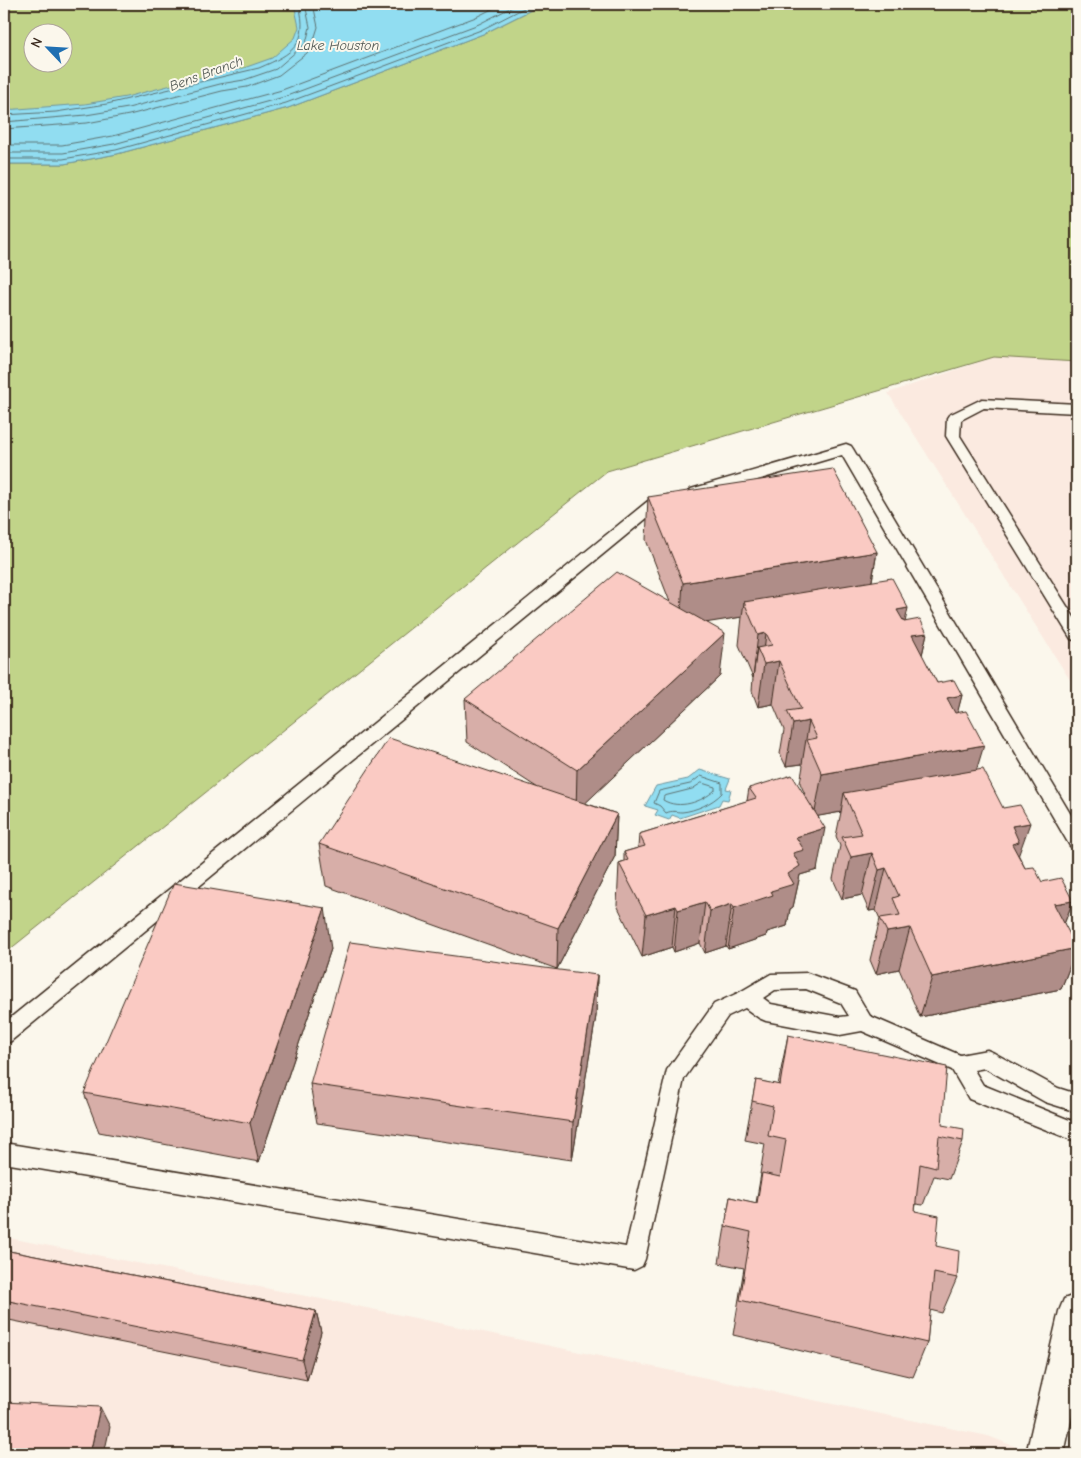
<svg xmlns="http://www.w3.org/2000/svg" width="1081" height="1458" viewBox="0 0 1081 1458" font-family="'Comic Neue',sans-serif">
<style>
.built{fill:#fbeae0}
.green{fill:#c1d489;stroke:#7e7f54;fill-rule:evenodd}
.water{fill:#91ddf1;stroke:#6f959d}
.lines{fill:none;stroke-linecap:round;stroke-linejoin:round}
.shore{stroke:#5d7272;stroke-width:1}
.lane-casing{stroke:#3b2a1e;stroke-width:3}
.street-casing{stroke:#3b2a1e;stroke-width:3}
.lane{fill:#fbf7ec;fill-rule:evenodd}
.street{fill:#fbf7ec;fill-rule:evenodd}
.wall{fill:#d7aea8;stroke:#3b2a1e}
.shaded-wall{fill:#af8d88;stroke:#3b2a1e}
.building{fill:#facac3;stroke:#3b2a1e}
.labels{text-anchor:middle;stroke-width:4;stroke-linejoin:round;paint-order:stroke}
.far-water-label{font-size:14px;font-style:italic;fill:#505753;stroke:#fbf7ec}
</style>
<rect width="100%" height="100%" fill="#fbf7ec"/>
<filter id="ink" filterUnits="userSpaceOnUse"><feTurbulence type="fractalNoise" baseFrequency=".02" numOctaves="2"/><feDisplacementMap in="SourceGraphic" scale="10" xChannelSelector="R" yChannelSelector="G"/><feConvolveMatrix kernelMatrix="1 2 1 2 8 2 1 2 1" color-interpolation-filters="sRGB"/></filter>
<g filter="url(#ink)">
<path class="built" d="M 994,357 L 1077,362 L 1077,691 L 888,393 Z
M 4,1237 L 352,1305 L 988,1436 L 1034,1454 L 4,1454 Z"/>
<path class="green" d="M 4,4 L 413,4 L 348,62 L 4,148 ZM 32,32 L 62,32 L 62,62 L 32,62 Z
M 543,4 L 1077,4 L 1077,362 L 994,357 L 607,471 L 4,954 L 4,164 L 64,164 L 117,154 L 288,108 L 483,34 Z"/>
<path class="water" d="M 294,4 L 543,4 L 483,34 L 288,108 L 117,154 L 64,164 L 4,164 L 4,110 L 85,104 L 126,97 L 218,73 L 241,69 L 272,58 L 295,38 L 299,27 Z
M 700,770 L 730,779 L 726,789 L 731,790 L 728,800 L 722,799 L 719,805 L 680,818 L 672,815 L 669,820 L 655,815 L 658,810 L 645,806 L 656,786 L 688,779 Z"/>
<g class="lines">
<path class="shore" d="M 4,115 L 56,112 L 107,104 L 259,68 C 294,53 309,44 299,4
M 4,122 L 86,115 L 128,108 L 220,84 L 244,80 L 276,69 L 306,43 L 310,27 L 305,4
M 4,129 L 87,123 L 129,115 L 222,91 L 247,87 L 279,75 L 307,53 L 312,46 L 318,27 L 313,4
M 4,145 L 62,145 L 113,136 L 282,90 L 476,17 L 502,4
M 4,153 L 63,153 L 114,144 L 284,97 L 479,24 L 518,4
M 4,159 L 63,159 L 116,150 L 286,103 L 481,30 L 532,4
M 701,776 L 722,783 L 722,793 C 713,803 695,811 682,812 C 675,812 673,810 666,813 L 660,806 L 654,803 L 659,791 L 690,784 Z
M 702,783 L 715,787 L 715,790 C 702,802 679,810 663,800 L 664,796 L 692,789 Z"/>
<g class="lane-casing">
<path id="lane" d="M 982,399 L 1077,404 L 1077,413 L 984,408 L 961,420 L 960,436 L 1077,622 L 1077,641 L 1071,639 L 946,436 L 947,418 L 949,415 Z
M 846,444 L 851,446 L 853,449 L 1077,825 L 1077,848 L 1070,846 L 842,455 L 696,498 L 691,497 L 688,493 L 691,489 Z
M 668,495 L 673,496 L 676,500 L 673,504 L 658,509 L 11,1041 L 4,1044 L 4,1023 L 648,501 Z
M 807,973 L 855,991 L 870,1016 L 960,1055 L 987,1050 L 994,1053 L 1058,1088 L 1077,1094 L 1077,1112 L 1045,1102 L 985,1068 L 974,1070 L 983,1085 L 1077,1123 L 1077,1142 L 969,1099 L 952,1070 L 862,1031 L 840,1035 L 766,1021 L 759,1018 L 745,1008 L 728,1016 L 684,1079 L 645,1259 L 642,1266 L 634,1270 L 4,1163 L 4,1143 L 626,1247 L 667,1070 L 714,1004 L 740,992 L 771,974 ZM 806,989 L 841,1003 L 849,1016 L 840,1017 L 771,1004 L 763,998 L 775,990 Z"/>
</g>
<g class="street-casing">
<path id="street" d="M 1077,1294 L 1077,1393 L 1064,1454 L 1026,1454 L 1059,1311 L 1064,1299 Z"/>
</g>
<use href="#lane" class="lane"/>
<use href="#street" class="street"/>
</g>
<path class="wall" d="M 648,497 L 877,552 L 872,581 L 905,621 L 927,633 L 922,655 L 937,683 L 962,695 L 957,713 L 976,770 L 1025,868 L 1042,882 L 1073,901 L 1064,924 L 1077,948 L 1061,989 L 920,1017 L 899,969 L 876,974 L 870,960 L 880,919 L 876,910 L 869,911 L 862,895 L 842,899 L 833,879 L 840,846 L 836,836 L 841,812 L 818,816 L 817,870 L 800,875 L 793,907 L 790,909 L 787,926 L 767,932 L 766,936 L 728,949 L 726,946 L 705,953 L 700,943 L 674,952 L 672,947 L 642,957 L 617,905 L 619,863 L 624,861 L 624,852 L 638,848 L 639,834 L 747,801 L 749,788 L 807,799 L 800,783 L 803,766 L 802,764 L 786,766 L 780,754 L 784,730 L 773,704 L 758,707 L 752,691 L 753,678 L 739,645 L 742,617 L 706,622 L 720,676 L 585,803 L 617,814 L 615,856 L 557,969 L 326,886 L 319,844 L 538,788 L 467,742 L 465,699 L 670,602 L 646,540 Z
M 331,949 L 259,1162 L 99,1132 L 84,1093 Z
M 597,975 L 596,1016 L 572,1160 L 317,1123 L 310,1084 Z
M 788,1035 L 942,1125 L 963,1141 L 949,1179 L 934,1176 L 923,1205 L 916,1204 L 915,1211 L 936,1246 L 957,1278 L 942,1313 L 930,1310 L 927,1343 L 913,1377 L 733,1335 L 744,1268 L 719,1263 L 730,1197 L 756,1203 L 761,1174 L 760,1174 L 765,1144 L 745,1140 L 756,1080 L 778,1085 Z
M 4,1250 L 316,1311 L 321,1332 L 307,1380 L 4,1319 Z"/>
<path class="shaded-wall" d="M 877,552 L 869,596 L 744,602 L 742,617 L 680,627 L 683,583 Z
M 908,608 L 899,651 L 897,610 Z
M 725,633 L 720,676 L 576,812 L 577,770 Z
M 766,633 L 763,660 L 757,648 L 753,678 L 758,635 Z
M 927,633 L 917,676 L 912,635 Z
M 779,661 L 773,704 L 758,707 L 764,664 Z
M 962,695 L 951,738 L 947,698 Z
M 809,721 L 802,764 L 786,766 L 793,724 Z
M 984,745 L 971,788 L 844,793 L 841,812 L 814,817 L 822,774 Z
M 617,814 L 615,856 L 557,969 L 558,928 Z
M 1030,823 L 1015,865 L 1006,884 L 1012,826 Z
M 825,828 L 817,870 L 800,875 L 793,907 L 790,909 L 787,926 L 767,932 L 766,936 L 728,949 L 734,908 L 771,891 L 796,837 Z
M 872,853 L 862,895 L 842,899 L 851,857 Z
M 886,868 L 876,910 L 869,911 L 879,870 Z
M 1073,901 L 1057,942 L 1054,904 Z
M 705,902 L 700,943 L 674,952 L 678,910 Z
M 732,904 L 726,946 L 705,953 L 710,911 Z
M 676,906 L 672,947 L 642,957 L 646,915 Z
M 325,908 L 331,949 L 259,1162 L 250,1123 Z
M 910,928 L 899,969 L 876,974 L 887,932 Z
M 1077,948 L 1061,989 L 920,1017 L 932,977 Z
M 597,975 L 596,1016 L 572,1160 L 573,1122 Z
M 316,1311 L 321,1332 L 307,1380 L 302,1360 Z
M 100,1407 L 110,1427 L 104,1454 L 90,1454 Z"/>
<path class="building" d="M 833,469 L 877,552 L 683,583 L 648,497 Z
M 617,572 L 725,633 L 577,770 L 465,699 Z
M 892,578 L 908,608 L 897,610 L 904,622 L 920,619 L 927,633 L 912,635 L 937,683 L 954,680 L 962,695 L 947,698 L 955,713 L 966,711 L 984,745 L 822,774 L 807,740 L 817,738 L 809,721 L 793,724 L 787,711 L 801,709 L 779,661 L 764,664 L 757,648 L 772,645 L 766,633 L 758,635 L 744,602 Z
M 389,738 L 617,814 L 558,928 L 319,844 Z
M 983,769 L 1003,808 L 1020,805 L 1030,823 L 1012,826 L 1019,842 L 1012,844 L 1025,868 L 1034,867 L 1042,882 L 1061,878 L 1073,901 L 1054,904 L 1077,948 L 932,977 L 910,928 L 887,932 L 880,918 L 900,915 L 893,898 L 899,896 L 886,868 L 879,870 L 872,853 L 851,857 L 842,837 L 862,834 L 844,793 Z
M 792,775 L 825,828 L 796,837 L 804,850 L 793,853 L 800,866 L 788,874 L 794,884 L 771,891 L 773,895 L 734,908 L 732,904 L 710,911 L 705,902 L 678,910 L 676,906 L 646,915 L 619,863 L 628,860 L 624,852 L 645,846 L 639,834 L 756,798 L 749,788 Z
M 174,883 L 325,908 L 250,1123 L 84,1093 Z
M 350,942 L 597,975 L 573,1122 L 310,1084 Z
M 788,1035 L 947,1067 L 942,1125 L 964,1129 L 963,1141 L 939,1136 L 936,1168 L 920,1164 L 915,1211 L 939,1216 L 936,1246 L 959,1251 L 957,1278 L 934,1273 L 927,1343 L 740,1300 L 751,1232 L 725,1226 L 730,1197 L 757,1203 L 762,1173 L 780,1177 L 786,1140 L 768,1136 L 773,1106 L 752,1101 L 756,1080 L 780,1085 Z
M 4,1250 L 316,1311 L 302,1360 L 4,1300 Z
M 4,1402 L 100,1407 L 90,1454 L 4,1454 Z"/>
</g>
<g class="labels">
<g class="far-water-label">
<text x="338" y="50">Lake Houston</text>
<text transform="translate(206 73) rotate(-20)" y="5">Bens Branch</text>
</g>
</g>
<rect width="1081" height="1458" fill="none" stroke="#fbf7ec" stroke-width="20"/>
<rect x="10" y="10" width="1061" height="1438" fill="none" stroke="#3b2a1e" stroke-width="2" filter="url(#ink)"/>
<g transform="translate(48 48) rotate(295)"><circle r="24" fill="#fbf7ec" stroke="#aea59a"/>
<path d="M0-4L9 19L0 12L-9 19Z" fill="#1f6fb2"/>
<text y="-8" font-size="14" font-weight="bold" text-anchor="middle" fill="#3b2a1e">N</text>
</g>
</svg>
